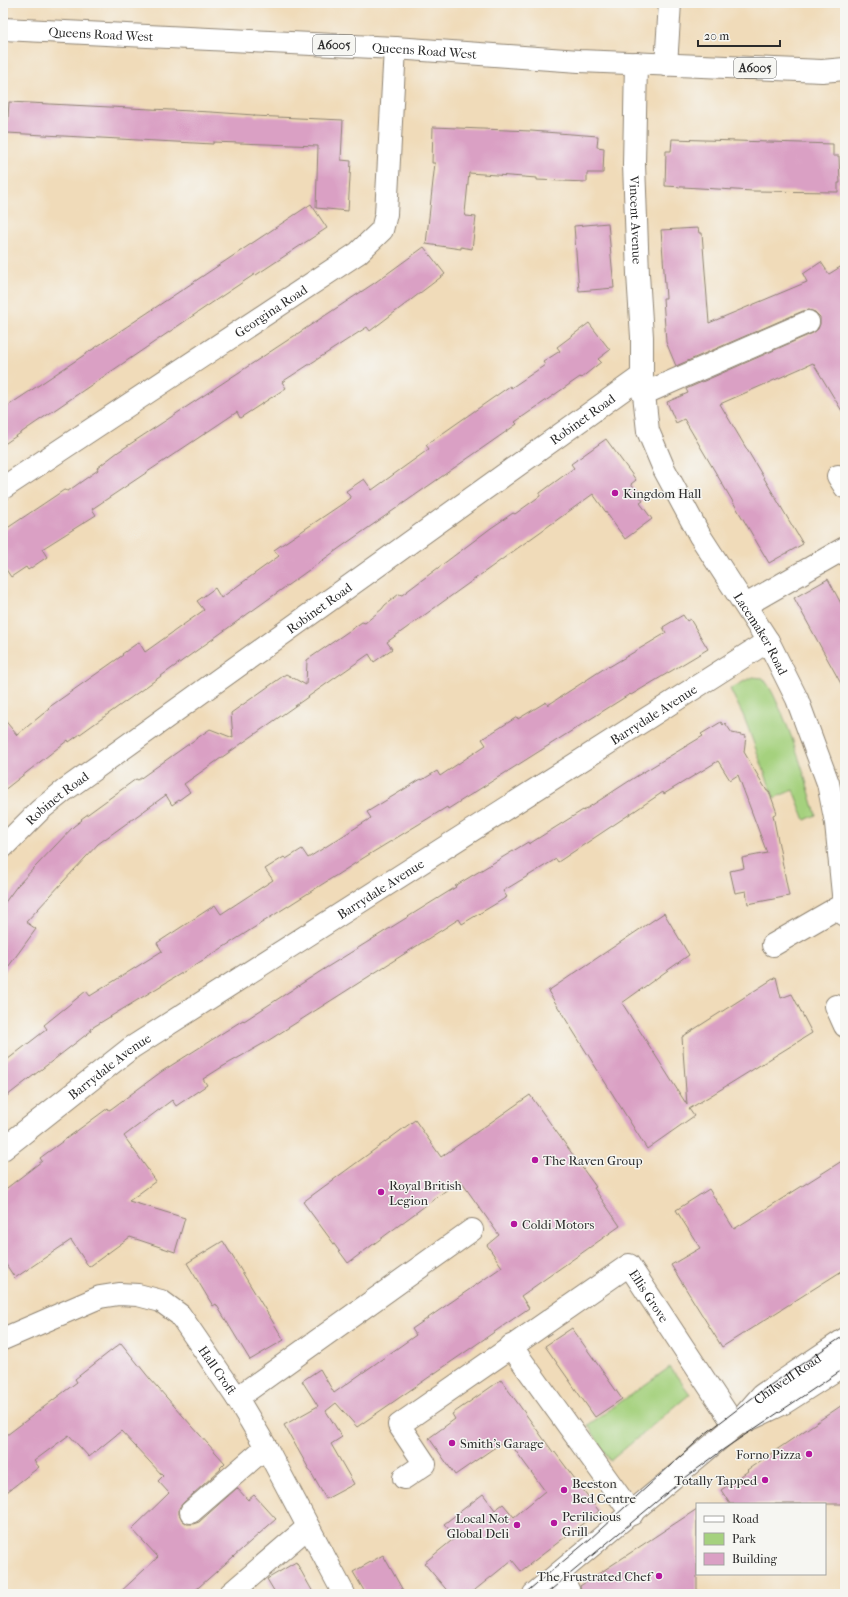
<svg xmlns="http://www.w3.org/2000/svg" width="848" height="1597" viewBox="0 0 848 1597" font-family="'IM FELL French Canon',serif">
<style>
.green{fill:#a5d17e;stroke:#687e54}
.building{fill:#daa0c4}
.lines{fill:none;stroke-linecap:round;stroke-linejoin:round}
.minor-casing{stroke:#8e8372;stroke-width:24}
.major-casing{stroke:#8e8372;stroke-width:24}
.minor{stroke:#fff;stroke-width:22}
.major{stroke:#fff;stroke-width:22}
.tram{stroke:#2b2b2b;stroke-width:1}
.poi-dot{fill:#b5179e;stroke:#f6f6f2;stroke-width:1.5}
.labels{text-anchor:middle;stroke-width:3;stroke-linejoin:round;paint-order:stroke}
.shield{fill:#f6f6f2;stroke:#686867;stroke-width:1}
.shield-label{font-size:12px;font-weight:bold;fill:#2b2b2b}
.street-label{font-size:13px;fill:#2b2b2b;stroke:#f6f6f2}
.poi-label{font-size:13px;fill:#2b2b2b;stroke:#f6f6f2;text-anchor:start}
</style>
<rect width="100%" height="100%" fill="#f6f6f2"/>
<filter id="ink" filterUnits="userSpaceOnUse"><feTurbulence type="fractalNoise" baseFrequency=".025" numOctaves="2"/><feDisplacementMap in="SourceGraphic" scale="8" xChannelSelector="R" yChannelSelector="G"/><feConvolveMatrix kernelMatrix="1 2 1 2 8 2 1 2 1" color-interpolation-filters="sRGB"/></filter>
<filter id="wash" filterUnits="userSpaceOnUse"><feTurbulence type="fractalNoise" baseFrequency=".012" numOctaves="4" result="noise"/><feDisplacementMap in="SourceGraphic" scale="16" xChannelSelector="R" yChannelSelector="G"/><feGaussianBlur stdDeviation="0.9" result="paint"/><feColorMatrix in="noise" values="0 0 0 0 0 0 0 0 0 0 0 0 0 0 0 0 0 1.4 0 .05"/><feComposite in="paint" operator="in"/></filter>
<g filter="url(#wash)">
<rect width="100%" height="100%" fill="#f0dbb9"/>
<path class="green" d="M 752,677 L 763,678 C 772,689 776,701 782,713 C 796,746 806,780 816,815 L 805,820 L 793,790 L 774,798 L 744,717 L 730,689 Z
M 670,1367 L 690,1394 L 610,1461 L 588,1425 Z"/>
<g id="blocks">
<path class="building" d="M 9,102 L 211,112 L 254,115 L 254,116 L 343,120 L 341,160 L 351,161 L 348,211 L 316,208 L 318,146 L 213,142 L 213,144 L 7,133 Z
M 433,127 L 531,131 L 598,136 L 597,147 L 604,148 L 603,173 L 587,173 L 587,182 L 537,180 L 537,178 L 469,173 L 465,213 L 466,216 L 476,217 L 472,249 L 461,247 L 461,249 L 426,244 L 435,163 L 432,163 Z
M 672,139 L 833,144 L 833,156 L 839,156 L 840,183 L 838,183 L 838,192 L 753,191 L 665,186 L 666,151 L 671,151 Z
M 311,204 L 327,228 L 256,275 L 255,274 L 222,296 L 3,445 L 3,409 Z
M 608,223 L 614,288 L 579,291 L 574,226 Z
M 698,228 L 699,233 L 702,233 L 709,323 L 807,282 L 803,274 L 821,262 L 829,274 L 845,264 L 845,416 L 813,363 L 720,404 L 803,544 L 769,563 L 684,419 L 676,423 L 667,402 L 688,393 L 686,389 L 813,333 L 818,329 L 820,324 L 820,317 L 815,312 L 809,310 L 803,311 L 676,366 L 666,342 L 663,298 L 666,298 L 661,230 Z
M 424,247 L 445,274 L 370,331 L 367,327 L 282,382 L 286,388 L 240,418 L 237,412 L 92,509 L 96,515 L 42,549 L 47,557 L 28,570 L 26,567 L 11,577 L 3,565 L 3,531 L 64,490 L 68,491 L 98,470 L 97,468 L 118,452 L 373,284 Z
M 589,323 L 610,350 L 598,359 L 601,362 L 581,378 L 580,377 L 515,422 L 517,424 L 348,542 L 69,742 L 68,740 L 3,791 L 3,718 L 17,735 L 49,709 L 48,708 L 123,655 L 122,654 L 139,642 L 145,652 L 204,610 L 197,601 L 215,588 L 221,598 L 279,556 L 274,550 L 351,498 L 346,491 L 364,479 L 372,490 L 429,449 L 426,445 L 510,386 L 511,388 L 545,365 L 543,362 L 560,351 L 557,347 Z
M 606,439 L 636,480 L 631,484 L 643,501 L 640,503 L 652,519 L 625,539 L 593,494 L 387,642 L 392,649 L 374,662 L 369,654 L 184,784 L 190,792 L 172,805 L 166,795 L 98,844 L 26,922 L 36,929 L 3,974 L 3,905 L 17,886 L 74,826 L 82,820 L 81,819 L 136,779 L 138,780 L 210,729 L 233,738 L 231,713 L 286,674 L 306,685 L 307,660 L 362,622 L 365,623 L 382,609 L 385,605 L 399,594 L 402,595 L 491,528 L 513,513 L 515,514 L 540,496 L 540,493 L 574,468 L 571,464 Z
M 828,579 L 845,611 L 845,691 L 794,598 Z
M 683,615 L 687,621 L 690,619 L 708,649 L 631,695 L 630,694 L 448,809 L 447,807 L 365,857 L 208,957 L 90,1029 L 91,1031 L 3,1099 L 3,1063 L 47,1029 L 44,1025 L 86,991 L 90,996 L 162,951 L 157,943 L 215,905 L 221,914 L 273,880 L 265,869 L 284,857 L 286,859 L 302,849 L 308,858 L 371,818 L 367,812 L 421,779 L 422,780 L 437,771 L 440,776 L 486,745 L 482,739 L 517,717 L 518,719 L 546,702 L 548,705 L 608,666 L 609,667 L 666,633 L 663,627 Z
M 721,722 L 723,725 L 725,723 L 732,733 L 746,736 L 744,752 L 767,791 L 769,791 L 777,813 L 773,815 L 789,896 L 748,904 L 746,891 L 735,893 L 730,871 L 744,868 L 742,858 L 767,853 L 738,775 L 730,780 L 718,761 L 664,794 L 663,792 L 558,862 L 556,859 L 503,891 L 507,897 L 462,924 L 459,919 L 266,1042 L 222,1067 L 203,1079 L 207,1085 L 176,1106 L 172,1100 L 124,1136 L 156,1181 L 129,1201 L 185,1218 L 175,1252 L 130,1237 L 89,1267 L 71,1240 L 15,1278 L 3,1260 L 3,1191 L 42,1161 L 40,1158 L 108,1108 L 109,1110 L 111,1109 L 161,1072 L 243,1020 L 244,1021 L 321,971 L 456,887 L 455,886 L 528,842 L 529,844 L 583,810 L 583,811 L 637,776 L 703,736 L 701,734 Z
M 664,913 L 689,955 L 622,1003 L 687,1105 L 682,1037 L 776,977 L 781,998 L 792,994 L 812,1033 L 689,1109 L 694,1116 L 647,1149 L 548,991 Z
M 530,1095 L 596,1187 L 594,1188 L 620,1226 L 521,1296 L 529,1308 L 357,1427 L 336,1403 L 326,1411 L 342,1437 L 331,1444 L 354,1484 L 326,1499 L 284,1425 L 318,1406 L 302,1381 L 320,1369 L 334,1393 L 416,1335 L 412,1329 L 502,1267 L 487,1245 L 499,1235 L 460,1180 L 348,1263 L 303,1202 L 415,1120 L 441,1157 Z
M 845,1159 L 845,1269 L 722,1347 L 671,1265 L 700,1248 L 676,1210 L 709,1189 L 734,1229 Z
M 223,1241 L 284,1340 L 250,1360 L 216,1304 L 213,1306 L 187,1263 Z
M 572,1328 L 622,1399 L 595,1417 L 545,1346 Z
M 121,1343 L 150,1379 L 225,1463 L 220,1468 L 221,1469 L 183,1503 L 179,1508 L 179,1514 L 182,1520 L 187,1524 L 193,1524 L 199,1522 L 237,1488 L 248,1500 L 254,1495 L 276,1519 L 191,1594 L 118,1594 L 158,1557 L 132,1529 L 169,1493 L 158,1481 L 163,1476 L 121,1431 L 89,1457 L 69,1435 L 34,1461 L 39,1467 L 3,1495 L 3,1438 L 77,1382 L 75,1379 Z
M 501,1380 L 553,1452 L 554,1451 L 599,1511 L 521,1571 L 512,1560 L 470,1594 L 450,1594 L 424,1563 L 456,1537 L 444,1524 L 483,1494 L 495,1510 L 503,1504 L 514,1517 L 545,1491 L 507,1439 L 455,1475 L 429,1438 L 455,1419 L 452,1414 Z
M 845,1403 L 845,1504 L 730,1504 L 721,1490 L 748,1471 L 747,1470 Z
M 697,1509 L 697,1594 L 582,1594 L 580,1586 Z
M 383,1555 L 405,1594 L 366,1594 L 353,1572 Z
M 296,1562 L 314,1594 L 276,1594 L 267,1579 Z"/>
</g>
</g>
<g filter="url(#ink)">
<use href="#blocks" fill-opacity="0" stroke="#8e8372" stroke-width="1"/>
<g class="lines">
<g class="minor-casing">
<g id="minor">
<path id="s1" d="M 636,63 L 634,164 L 638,274 L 642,337 L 642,376 L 648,431 L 664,469 L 700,536 L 768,641 L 797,699 L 828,783 L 836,823 L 845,915"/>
<path d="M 666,65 L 670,3"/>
<path d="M 643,394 L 808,322"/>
<path d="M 838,476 L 845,487"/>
<path id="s2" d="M 3,488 L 358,253 L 382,230 L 386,214 L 395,48"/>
<path d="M 746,605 L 845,548"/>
<path id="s3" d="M 3,847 L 40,810 L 65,790 L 642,376"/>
<path d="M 773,945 L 844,904"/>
<path d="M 836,1006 L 845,1026"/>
<path id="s4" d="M 3,1149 L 131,1048 L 768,641"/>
<path id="s5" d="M 3,1339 L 100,1297 L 119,1294 L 138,1295 L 161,1301 L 180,1315 L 237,1398 L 266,1447 L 344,1594"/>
<path d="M 511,1346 L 632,1514"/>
<path d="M 237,1398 L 472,1230"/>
<path id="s6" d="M 404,1478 L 425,1464 L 399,1425 L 629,1265 L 735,1426"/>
<path d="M 191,1512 L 266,1447"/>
<path d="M 560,1573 L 570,1594"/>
<path d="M 230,1594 L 308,1527"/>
</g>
</g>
<g class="major-casing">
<g id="major">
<path id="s7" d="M 3,29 L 395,48 L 579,61 L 822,71 L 845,69"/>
<path d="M 742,1423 L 784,1403 L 845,1364"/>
<path id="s8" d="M 534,1594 L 735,1426 L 762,1395 L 845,1339"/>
</g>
</g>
<use href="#minor" class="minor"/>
<use href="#major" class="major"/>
<path class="tram" d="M 524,1594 L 590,1539 L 705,1434 L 760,1392 L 845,1335
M 546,1594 L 685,1478 L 724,1449 L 845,1368"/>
</g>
</g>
<g class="poi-dot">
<circle cx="615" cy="493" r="4"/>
<circle cx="535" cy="1160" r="4"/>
<circle cx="381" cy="1192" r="4"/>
<circle cx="514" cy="1224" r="4"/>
<circle cx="452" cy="1443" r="4"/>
<circle cx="809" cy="1454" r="4"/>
<circle cx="765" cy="1480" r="4"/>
<circle cx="564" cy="1490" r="4"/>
<circle cx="554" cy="1523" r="4"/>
<circle cx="517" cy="1525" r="4"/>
<circle cx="659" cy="1576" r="4"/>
</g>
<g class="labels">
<g class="shield">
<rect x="313" y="35" width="42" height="20" rx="3"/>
<rect x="734" y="58" width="42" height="20" rx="3"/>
</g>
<g class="shield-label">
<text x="334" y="49">A6005</text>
<text x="755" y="72">A6005</text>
</g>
<g class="street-label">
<text dy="5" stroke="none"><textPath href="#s7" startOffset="98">Queens Road West</textPath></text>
<text dy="5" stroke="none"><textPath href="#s7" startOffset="422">Queens Road West</textPath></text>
<text dy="5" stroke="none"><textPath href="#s1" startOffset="157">Vincent Avenue</textPath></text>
<text dy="5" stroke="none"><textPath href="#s2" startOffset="321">Georgina Road</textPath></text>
<text dy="5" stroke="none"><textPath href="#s3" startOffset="721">Robinet Road</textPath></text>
<text dy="5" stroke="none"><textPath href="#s3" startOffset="397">Robinet Road</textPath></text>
<text dy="5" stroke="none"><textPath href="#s1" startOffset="601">Lacemaker Road</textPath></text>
<text dy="5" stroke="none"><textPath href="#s4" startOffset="783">Barrydale Avenue</textPath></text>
<text dy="5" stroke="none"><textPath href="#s3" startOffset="73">Robinet Road</textPath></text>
<text dy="5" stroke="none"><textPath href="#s4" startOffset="459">Barrydale Avenue</textPath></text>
<text dy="5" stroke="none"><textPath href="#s4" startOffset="135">Barrydale Avenue</textPath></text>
<text dy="5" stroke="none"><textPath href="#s6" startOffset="389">Ellis Grove</textPath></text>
<text dy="5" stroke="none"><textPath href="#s5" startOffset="258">Hall Croft</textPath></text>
<text dy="5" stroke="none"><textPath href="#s8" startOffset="333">Chilwell Road</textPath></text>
</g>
<g class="poi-label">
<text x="623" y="498">Kingdom Hall</text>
<text x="543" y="1165">The Raven Group</text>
<text x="389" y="1190">Royal British<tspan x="389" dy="15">Legion</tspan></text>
<text x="522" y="1229">Coldi Motors</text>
<text x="460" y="1448">Smith's Garage</text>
<text x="801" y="1459" text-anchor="end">Forno Pizza</text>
<text x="757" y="1485" text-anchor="end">Totally Tapped</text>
<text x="572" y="1488">Beeston<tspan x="572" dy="15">Bed Centre</tspan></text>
<text x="562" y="1521">Perilicious<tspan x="562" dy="15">Grill</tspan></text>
<text x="509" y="1523" text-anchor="end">Local Not<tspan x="509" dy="15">Global Deli</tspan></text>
<text x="651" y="1581" text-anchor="end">The Frustrated Chef</text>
</g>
</g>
<rect width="848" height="1597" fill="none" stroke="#f6f6f2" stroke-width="16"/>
<rect x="696" y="1503" width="130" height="72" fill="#f6f6f2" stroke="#a5a5a2"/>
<rect x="704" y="1516" width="20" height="6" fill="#ffffff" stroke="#a5a5a2"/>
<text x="732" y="1523" font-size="12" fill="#2b2b2b">Road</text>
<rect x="704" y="1533" width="20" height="12" fill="#a5d17e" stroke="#a5a5a2"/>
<text x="732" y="1543" font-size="12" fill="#2b2b2b">Park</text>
<rect x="704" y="1553" width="20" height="12" fill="#daa0c4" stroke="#a5a5a2"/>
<text x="732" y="1563" font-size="12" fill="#2b2b2b">Building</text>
<path d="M698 40v6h82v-6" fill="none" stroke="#2b2b2b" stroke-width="2"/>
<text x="704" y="40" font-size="12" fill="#2b2b2b" stroke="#f6f6f2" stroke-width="3" paint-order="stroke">20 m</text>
</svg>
